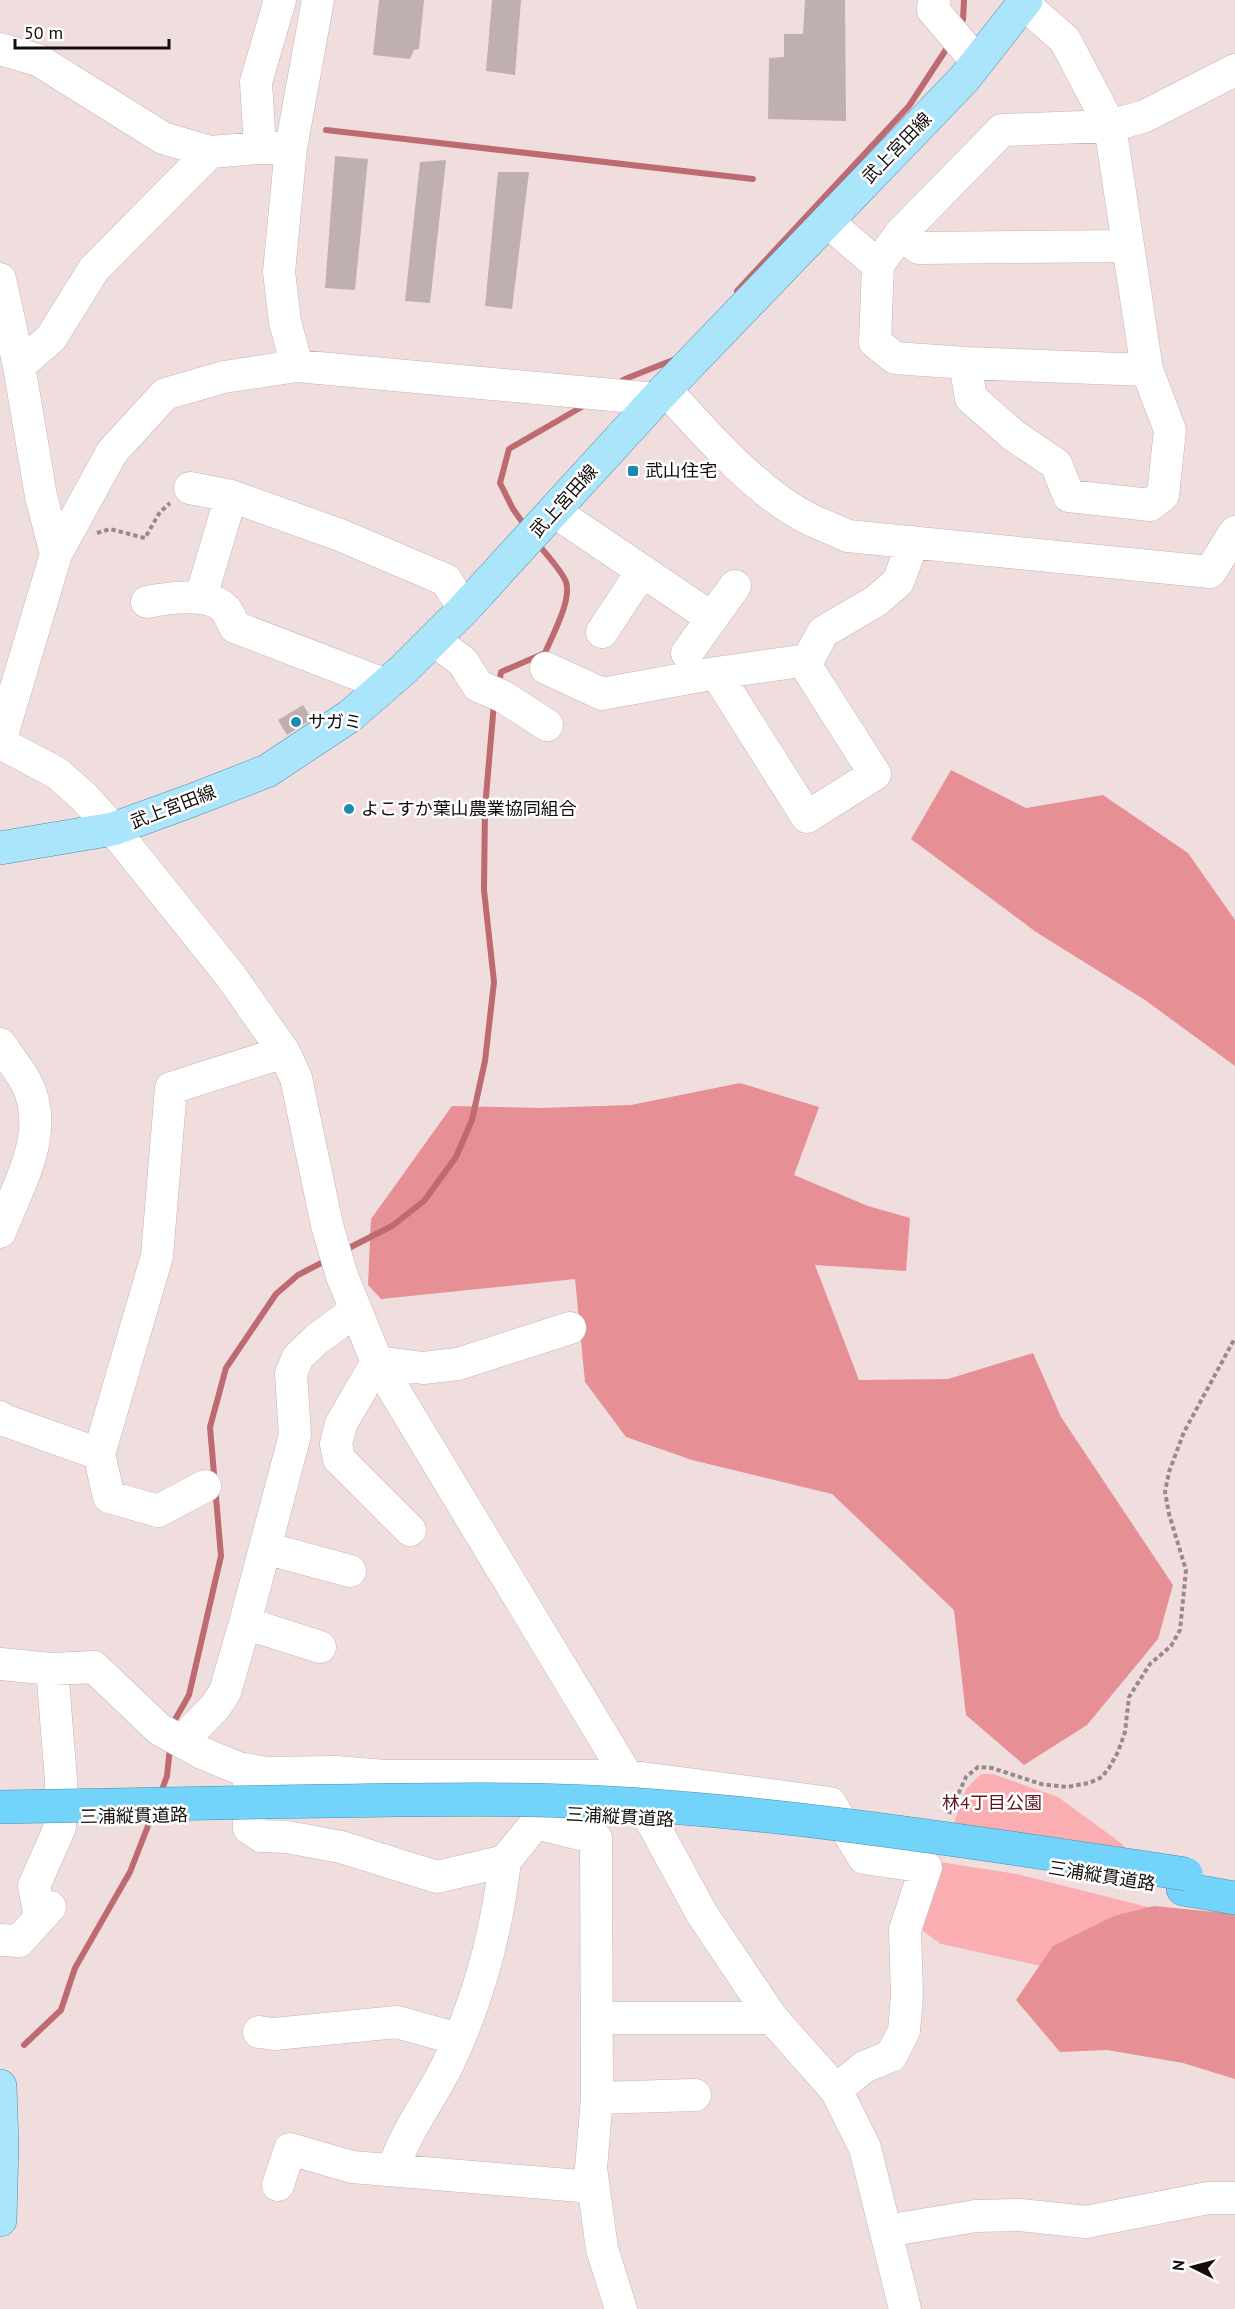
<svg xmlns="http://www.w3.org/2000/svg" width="1235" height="2309" viewBox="0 0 1235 2309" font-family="'PT Sans','Noto Sans JP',sans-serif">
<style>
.green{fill:#faaeb2}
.forest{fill:#e68f95}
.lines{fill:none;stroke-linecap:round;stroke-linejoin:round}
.stream{stroke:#bd6b71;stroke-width:6}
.building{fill:#c0afb0}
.minor-casing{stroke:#c5b4b4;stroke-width:33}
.major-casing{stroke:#518ea7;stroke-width:34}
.highway-casing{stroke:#518ea7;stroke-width:34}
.path{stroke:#978a8a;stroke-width:4;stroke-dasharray:4.5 3;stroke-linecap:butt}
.minor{stroke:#fff;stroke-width:32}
.major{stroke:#aae5fc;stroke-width:33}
.highway{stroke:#72d4fa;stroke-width:33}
.highway-bridge-casing{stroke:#518ea7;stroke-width:34;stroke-linecap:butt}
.highway-bridge{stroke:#72d4fa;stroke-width:33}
.poi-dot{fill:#198baf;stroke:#fff;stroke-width:2}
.labels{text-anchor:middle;stroke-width:5;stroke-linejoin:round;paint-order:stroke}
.street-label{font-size:18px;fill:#130d0d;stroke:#fff}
.poi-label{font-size:18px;fill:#130d0d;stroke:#fff;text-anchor:start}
.park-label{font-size:18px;fill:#611523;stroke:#fff}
</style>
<rect width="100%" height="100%" fill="#f0dedf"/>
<path class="green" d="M 981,1774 L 993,1774 L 1058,1797 L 1121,1843 L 1128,1851 L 953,1825 L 966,1789 Z
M 940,1862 L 1017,1874 L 1152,1908 L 1050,1968 L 941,1944 L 920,1929 Z"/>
<path class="forest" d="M 951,770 L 1026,808 L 1103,795 L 1188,853 L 1235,920 L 1235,1066 L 1145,1000 L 1036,932 L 911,839 Z
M 740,1083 L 819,1107 L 794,1175 L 868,1206 L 910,1218 L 906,1271 L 815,1265 L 859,1380 L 948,1379 L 1033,1353 L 1061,1417 L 1173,1585 L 1158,1639 L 1087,1725 L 1024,1765 L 966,1715 L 954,1610 L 832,1494 L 692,1460 L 626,1437 L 585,1382 L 575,1279 L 381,1299 L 368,1285 L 371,1219 L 452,1106 L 540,1108 L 631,1105 Z
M 1154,1906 L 1235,1914 L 1235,2079 L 1183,2063 L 1107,2050 L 1060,2052 L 1016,2000 L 1053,1946 L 1114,1916 Z"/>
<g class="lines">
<path class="stream" d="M 960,25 L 963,20 L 964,0
M 326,130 L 753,179
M 737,291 L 909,106 L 949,45
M 616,384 L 625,379 L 673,360
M 525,526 L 513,509 L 500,483 L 509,449 L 585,405
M 499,684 L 501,672 L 545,653 C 552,636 572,600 566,582 C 562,571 546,554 538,544
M 343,1251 L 392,1226 L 424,1201 L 456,1157 L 472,1120 L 485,1061 L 494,982 L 484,890 L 485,808 L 494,703
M 172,1725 L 189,1695 L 221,1556 L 210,1427 L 226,1368 L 276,1294 L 298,1275 L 329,1259
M 160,1795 L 167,1776 L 170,1747
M 24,2045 L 61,2010 L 75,1968 L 130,1872 L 153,1813"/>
</g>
<path class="building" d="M 379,0 L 424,0 L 419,49 L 414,50 L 410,59 L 373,55 Z
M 492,0 L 521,0 L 515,75 L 486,71 Z
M 805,0 L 845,0 L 846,121 L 768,119 L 769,58 L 784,57 L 784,34 L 803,34 Z
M 335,156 L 368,159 L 355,290 L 325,288 Z
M 446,160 L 430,303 L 405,301 L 420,162 Z
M 498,172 L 529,172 L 512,309 L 485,306 Z
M 303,705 L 312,719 L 287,735 L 278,720 Z"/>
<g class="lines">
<g class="minor-casing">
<path id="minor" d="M 934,0 L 933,10 L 977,62
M 0,49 L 38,60 L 163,138 L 210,152
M 260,148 L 256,82 L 280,0
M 827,221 L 878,265
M 900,234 L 919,248 L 1128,246
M 0,279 L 19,366 L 41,496 L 56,554
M 965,363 L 971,398 L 1013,435 L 1056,464 L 1069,496 L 1150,505 L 1163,495 L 1170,430 L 1147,370 L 1110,126 L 1065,40 L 1024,4
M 19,366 L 51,338 L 94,269 L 210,152 L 260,148 L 291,148
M 297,366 L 285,322 L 279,272 L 291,148 L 318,0
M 1147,370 L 965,363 L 895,358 L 875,342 L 878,265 L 900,234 L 1002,130 L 1110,126 L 1145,116 L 1235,70
M 665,389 C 705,433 756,492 809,519 C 822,525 835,530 848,536 L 1210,572 L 1235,532
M 190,488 L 231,496 L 340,535 L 446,580 L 464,609
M 555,512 L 712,618
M 201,597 L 231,496
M 147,602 C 167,598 211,591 226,610 C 230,615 232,622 235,627 L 386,685
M 602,632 L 642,571
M 434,640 L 463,662 L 478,686 L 502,696 L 547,725
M 687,653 L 735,586
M 546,668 L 602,694 L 716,673 L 808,660 L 823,632 L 876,601 L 898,582 L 913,542
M 716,673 L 807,817 L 875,774 L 803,661
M 0,742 L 56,554 L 112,452 L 165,394 L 224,377 L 297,366 L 656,399
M 0,743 L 57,773 L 84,797 L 113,829 L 230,975 L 284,1052 L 296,1078 L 327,1225 L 342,1276 L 377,1362 L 627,1776 L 702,1914 L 772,2018 L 836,2090 L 865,2148 L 905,2309
M 0,1044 C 8,1056 19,1069 26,1082 C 52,1132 18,1185 0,1232
M 0,1417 L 4,1420 L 99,1454 L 157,1256 L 171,1088 L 284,1052
M 99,1454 L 109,1497 L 158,1511 L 205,1486
M 410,1530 L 339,1459 L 336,1444 L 341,1424 L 377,1362 L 423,1368 L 458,1364 L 570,1328
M 265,1548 L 350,1571
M 245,1623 L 320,1647
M 0,1664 L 52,1669 L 94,1667 L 159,1729 L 202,1753 L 238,1768 L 267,1773 L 335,1772 L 386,1776 L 627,1776 L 830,1803 L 864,1858 L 926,1867 L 905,1930 L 907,1995 L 904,2031 L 891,2056 L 864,2067 L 836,2090
M 182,1741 L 215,1707 L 225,1692 L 245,1623 L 295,1435 L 291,1374 L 298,1357 L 317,1339 L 355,1311
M 249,1777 L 249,1828 L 261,1836 L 287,1837 L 341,1847 L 437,1877 L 505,1861 L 536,1823 L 541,1805
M 536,1823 L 596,1838 L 597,2098 L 591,2168 L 602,2249 L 621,2309
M 40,1917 L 34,1886 L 60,1827 L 61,1780 L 52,1669
M 0,1940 L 19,1941 L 50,1907
M 597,2018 L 772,2018
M 259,2032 L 274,2034 L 397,2022 L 458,2039
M 597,2098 L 695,2095
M 393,2170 C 405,2132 430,2100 448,2064 C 478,2001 497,1931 505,1861
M 278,2185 L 290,2149 L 352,2167 L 593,2187
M 886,2231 L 976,2216 L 1020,2215 L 1086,2222 L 1208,2198 L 1235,2198"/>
</g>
<g class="major-casing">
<path id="major" d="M 0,848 L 113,829 L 190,801 L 267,771 L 350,716 L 404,669 L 464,609 L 656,399 L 964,79 L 1026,0
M 0,2086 L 2,2144 L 0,2220"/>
</g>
<g class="highway-casing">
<path id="highway" d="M 1183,1889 L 1235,1898"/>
</g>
<path class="path" d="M 97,533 L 110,529 L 145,538 L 160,512 L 170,503
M 949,1814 L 966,1777 L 978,1767 L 992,1768 L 1041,1784 L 1067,1787 L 1089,1783 L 1102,1777 L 1109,1768 L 1118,1752 L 1125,1732 L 1129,1697 L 1150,1664 L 1171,1646 L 1180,1630 L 1186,1570 L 1169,1514 L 1165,1492 L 1169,1472 L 1184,1432 L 1235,1338"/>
<use href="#minor" class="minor"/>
<use href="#major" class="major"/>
<use href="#highway" class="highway"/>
<g class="highway-bridge-casing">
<path id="highway-bridge" d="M 0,1807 C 110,1805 219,1803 329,1801 C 417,1800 505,1798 592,1802 C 792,1812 989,1845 1186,1874"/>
</g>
<use href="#highway-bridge" class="highway-bridge"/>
</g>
<g class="poi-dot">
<rect x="627" y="465" width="12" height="12" rx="3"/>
<circle cx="296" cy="722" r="6"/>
<circle cx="349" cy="809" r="6"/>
</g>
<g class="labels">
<g class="street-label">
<text transform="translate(897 148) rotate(-46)" y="6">武上宮田線</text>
<text transform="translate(564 501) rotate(-48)" y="6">武上宮田線</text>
<text transform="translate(173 807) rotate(-21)" y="6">武上宮田線</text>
<text transform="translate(134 1816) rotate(-1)" y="6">三浦縦貫道路</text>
<text transform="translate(620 1817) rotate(3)" y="6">三浦縦貫道路</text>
<text transform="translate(1102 1876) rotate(9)" y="6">三浦縦貫道路</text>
</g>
<g class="poi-label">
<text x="645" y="477">武山住宅</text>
<text x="308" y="728">サガミ</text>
<text x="361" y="815">よこすか葉山農業協同組合</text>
</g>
<g class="park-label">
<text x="992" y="1809">林4丁目公園</text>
</g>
</g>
<g transform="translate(1193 2267) rotate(276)" stroke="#ffffff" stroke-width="4.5" paint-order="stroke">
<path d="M0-4.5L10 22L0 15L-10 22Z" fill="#130d0d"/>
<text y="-9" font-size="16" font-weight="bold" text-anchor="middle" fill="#130d0d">N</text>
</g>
<path d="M15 39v9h154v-9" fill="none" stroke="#130d0d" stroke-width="3"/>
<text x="24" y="39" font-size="18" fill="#130d0d" stroke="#ffffff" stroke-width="4.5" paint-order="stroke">50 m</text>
</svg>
